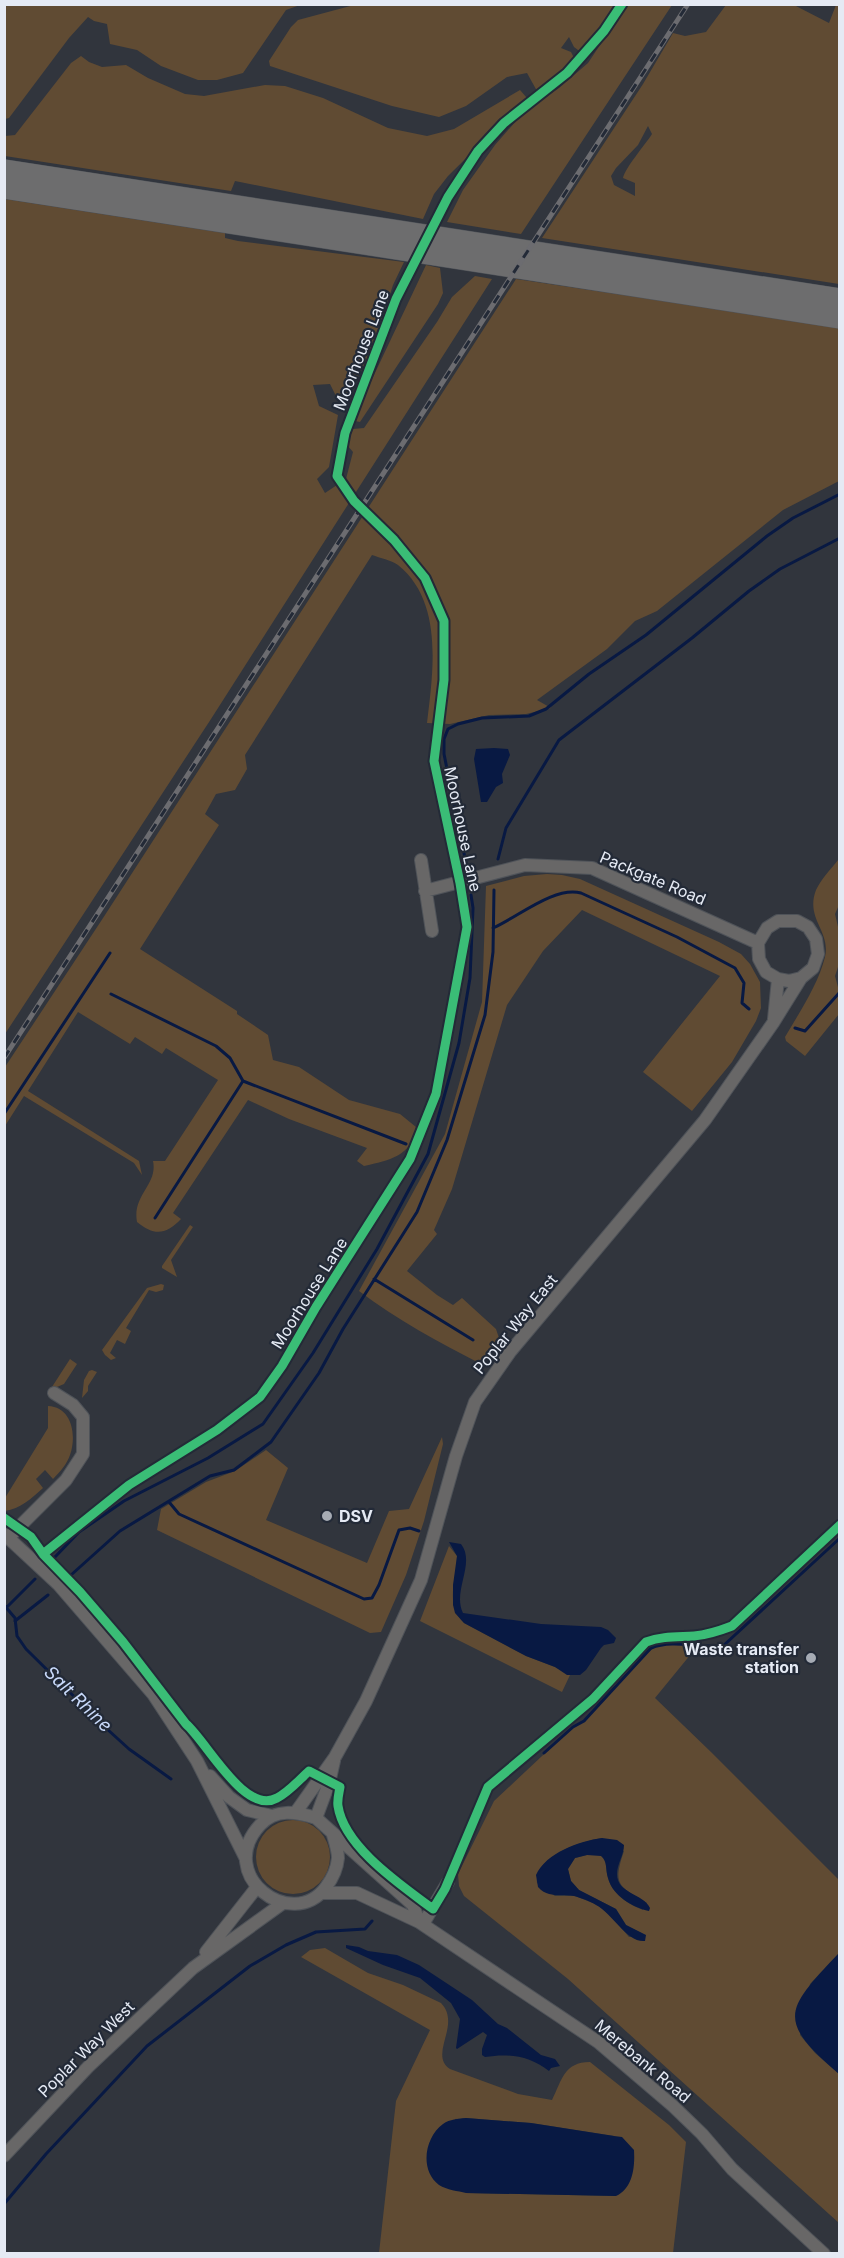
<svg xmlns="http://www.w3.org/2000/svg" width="844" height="2258" viewBox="0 0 844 2258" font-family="Inter,sans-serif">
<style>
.green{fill:#604b33;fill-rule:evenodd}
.water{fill:#081943}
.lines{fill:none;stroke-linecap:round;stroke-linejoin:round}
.stream{stroke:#081943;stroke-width:3}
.minor-casing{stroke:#4f5359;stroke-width:14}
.motorway-casing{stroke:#4f5359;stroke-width:22}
.minor{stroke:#686767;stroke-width:12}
.motorway{stroke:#6d6d6e;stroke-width:21}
.rail-casing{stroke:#6c6c70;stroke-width:5}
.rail{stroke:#232a37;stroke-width:3;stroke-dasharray:9;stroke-linecap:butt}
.cycleway-casing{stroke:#232a37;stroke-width:13}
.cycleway{stroke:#3abd76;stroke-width:9}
.poi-dot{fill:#a6abb4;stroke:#232a37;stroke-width:2}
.labels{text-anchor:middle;stroke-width:4.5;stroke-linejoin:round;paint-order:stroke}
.street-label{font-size:16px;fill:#e5eaf4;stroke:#232a37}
.poi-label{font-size:16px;font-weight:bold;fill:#e5eaf4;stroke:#232a37;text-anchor:start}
.water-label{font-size:18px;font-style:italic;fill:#c9dafb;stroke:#232a37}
</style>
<rect width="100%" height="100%" fill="#31353d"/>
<path class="green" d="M 4,5 L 5,4 L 300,5 L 286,10 L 243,73 L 217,80 L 198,80 L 161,66 L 137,50 L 110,44 L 107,24 L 94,21 L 88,17 L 69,38 L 9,118 L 5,119 Z
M 354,5 L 354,4 L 672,5 L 521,234 L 447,222 L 463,190 L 495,145 L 523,113 L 559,88 L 588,63 L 618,18 L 615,13 L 582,53 L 574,47 L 569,37 L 561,48 L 571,52 L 575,60 L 537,91 L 527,73 L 507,77 L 466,106 L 439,117 L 392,106 L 270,66 L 269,61 L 291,27 L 298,20 Z
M 726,5 L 794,5 L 829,23 L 836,5 L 839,5 L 839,284 L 542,238 L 643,84 L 673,33 L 685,36 L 706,32 ZM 648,126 L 652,134 C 645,145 625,168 623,178 L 635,183 L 635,196 L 614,185 L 611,176 L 616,168 L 638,145 Z
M 81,56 L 89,62 L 102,67 L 126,65 L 148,78 L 185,94 L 204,96 L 265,85 L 285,86 L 323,98 L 388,128 L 427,136 L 454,129 L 520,90 L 527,98 L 448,176 L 434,194 L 423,219 L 235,181 L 231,191 L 5,156 L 5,136 L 15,135 L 71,63 Z
M 5,199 L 225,233 L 225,238 L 238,241 L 404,262 L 393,285 L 372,349 L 346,401 L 336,396 L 330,384 L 313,385 L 319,406 L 338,415 L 329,467 L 317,479 L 325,493 L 346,479 L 353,452 L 347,445 L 353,429 L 364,428 L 437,322 L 452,297 L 475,276 L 492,279 L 211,719 L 5,1034 Z
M 426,265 L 440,268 L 443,293 L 438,304 L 360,422 L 355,421 L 365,394 Z
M 516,279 L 839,327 L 839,481 L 783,510 L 657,611 L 635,621 L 607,649 L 537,700 L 551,708 L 526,714 L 489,715 L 450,724 L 427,723 C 433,672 444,602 398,565 C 391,560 380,558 372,555 L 245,755 L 247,769 L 235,790 L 216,794 L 205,814 L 219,825 L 140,949 L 237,1011 L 237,1014 L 268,1035 L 273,1060 L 299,1067 L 349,1100 L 400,1114 L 416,1127 C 412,1156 390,1160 364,1166 L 357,1161 L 367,1148 L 289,1119 L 248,1100 L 173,1213 L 181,1219 C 166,1235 154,1236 137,1222 C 132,1195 158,1185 153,1161 L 165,1161 L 218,1080 L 166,1048 L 162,1054 L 135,1037 L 130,1044 L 78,1012 L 28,1091 L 139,1161 L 142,1175 L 134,1163 L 24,1096 L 5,1126 L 5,1067 L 105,915 Z
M 838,860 L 839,905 L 835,914 L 839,931 L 840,961 L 835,976 L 839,991 L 839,1014 L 805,1056 L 786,1041 L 785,1037 C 799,1013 818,985 825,957 C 831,931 805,919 816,890 C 821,879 831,869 838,860 Z
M 547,874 L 562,875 L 580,879 L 719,942 L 741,954 L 750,964 L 760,982 L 761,1008 L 756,1021 L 732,1062 L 692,1111 L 643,1072 L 720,976 L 582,910 L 543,951 L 507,1005 L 452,1189 L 434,1230 L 437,1234 L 407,1271 L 437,1295 L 453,1305 L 462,1298 L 496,1329 L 499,1338 L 481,1364 C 439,1342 397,1320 359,1291 L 445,1134 L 482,1002 L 486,886 L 524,876 Z
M 190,1225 L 193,1227 L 171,1260 L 177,1277 L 162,1268 L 162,1266 Z
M 161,1284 L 164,1285 L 163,1290 L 156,1292 L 149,1290 L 126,1328 L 131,1331 L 125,1344 L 117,1340 L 110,1353 L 116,1358 L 111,1360 L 105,1355 L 102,1350 L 147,1288 Z
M 70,1359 L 77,1364 L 64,1384 L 50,1390 Z
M 92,1370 L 97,1372 L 88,1386 L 88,1391 L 82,1398 L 84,1380 L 89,1371 Z
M 48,1406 C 72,1407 77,1435 70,1455 C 67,1464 60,1472 53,1479 L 45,1470 L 36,1479 L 43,1488 C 32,1498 20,1509 5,1511 L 5,1498 L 48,1428 Z
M 442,1437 L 443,1444 L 424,1521 L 406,1575 L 381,1632 L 370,1633 L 157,1530 L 161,1509 L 206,1482 L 235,1471 L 266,1450 L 288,1468 L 266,1520 L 367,1563 L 389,1511 L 409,1509 Z
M 449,1546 L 457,1556 C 457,1580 444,1603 464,1623 L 526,1656 L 555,1667 L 570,1675 L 562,1692 L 420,1621 Z
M 662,1644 L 691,1646 L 691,1654 L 655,1698 L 711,1752 L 839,1880 L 839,1953 L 810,1984 L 800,2035 L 815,2053 L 839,2074 L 839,2223 L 568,1979 L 464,1896 L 459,1886 L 458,1874 L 494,1801 L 573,1727 L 584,1721 C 607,1697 632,1657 662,1644 ZM 602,1838 L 624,1851 C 612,1886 619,1886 647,1903 L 643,1910 C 628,1904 612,1894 608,1878 C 605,1869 608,1862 601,1855 L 587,1855 L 575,1858 L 568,1869 L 571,1881 L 579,1890 L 616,1909 L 626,1925 L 645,1935 L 629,1937 L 613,1918 L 598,1905 L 575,1896 L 555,1896 L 537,1883 C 534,1857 581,1841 602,1838 Z
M256 1857a37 37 0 1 1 74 0a37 37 0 1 1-74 0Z
M 325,1948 L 368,1973 L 403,1985 L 441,2003 C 462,2025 428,2054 450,2069 L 518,2094 L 552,2100 C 562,2080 564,2062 590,2062 L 669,2125 L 686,2142 L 673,2253 L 379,2253 L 396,2101 L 430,2030 L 301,1957 L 310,1950 ZM 466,2118 L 531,2123 L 614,2136 L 616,2196 L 466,2193 L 455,2119 Z"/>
<path class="water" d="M 494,748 L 508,749 L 510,755 L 502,774 L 503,783 L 496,787 L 487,802 L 481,802 L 474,759 L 476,749 Z
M 449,1542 L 461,1544 C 476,1563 452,1591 463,1613 L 541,1624 L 601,1627 L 608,1630 L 616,1638 L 614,1643 L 604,1645 L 601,1648 L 586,1670 L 580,1675 L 567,1675 L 555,1667 L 526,1656 L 464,1623 L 455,1613 L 453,1605 L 453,1585 L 457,1556 Z
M 602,1838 L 617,1840 L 624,1845 C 624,1855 617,1864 617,1874 C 617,1894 643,1893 650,1908 L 649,1911 C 632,1907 613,1896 608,1878 C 605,1869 608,1862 601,1856 L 587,1855 L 575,1858 L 568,1869 L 571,1881 L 579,1890 L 616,1909 L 626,1925 L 646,1935 L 645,1941 C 627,1943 613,1914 596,1905 C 590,1901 581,1898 574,1896 C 560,1893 549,1899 538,1887 L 536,1875 C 546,1853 579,1841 602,1838 Z
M 346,1945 L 359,1947 L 368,1951 L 397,1955 L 419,1965 L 472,2000 L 498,2024 L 507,2028 L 541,2055 L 555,2059 L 560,2066 L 551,2068 L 549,2071 C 530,2056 509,2053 485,2057 L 482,2055 L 482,2049 L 487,2035 L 483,2032 L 457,2049 L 456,2048 L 460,2019 L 451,2003 L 420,1978 L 383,1965 L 346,1948 Z
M 839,1953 L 839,2074 C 776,2020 785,2010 839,1953 Z
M 466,2118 L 531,2123 L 614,2136 L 622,2137 L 634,2150 C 635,2167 633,2188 616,2196 L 466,2193 C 458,2191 447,2190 439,2185 C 419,2170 425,2137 443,2124 C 450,2119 458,2119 466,2118 Z"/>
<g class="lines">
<path class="stream" d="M 498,859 L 506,828 L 559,740 L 692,638 L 749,591 L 780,569 L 840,538
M 467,868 L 444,754 L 444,739 L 448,729 L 458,724 L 482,718 L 529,716 L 546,709 L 589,674 L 646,635 L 767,536 L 793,518 L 840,494
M 493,928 C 518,917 554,886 581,893 L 677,937 L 735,968 L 744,983 L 742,1003 L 749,1009
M 111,994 L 216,1046 L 230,1058 L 243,1081 L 406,1144
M 795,1028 L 805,1031 L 840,992
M 4,1114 L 110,953
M 155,1218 L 243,1081
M 374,1279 L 473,1340
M 169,1502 L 179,1514 L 364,1599 L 372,1598 L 379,1585 L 399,1530 L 410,1528 L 419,1531
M 54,1558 L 79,1532 L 124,1501 L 208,1458 L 263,1424 L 313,1353 L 377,1249 L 428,1154 L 459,1043 L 470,978 L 473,908 L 471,895
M 71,1575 L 120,1531 L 210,1476 L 234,1470 L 271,1442 L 319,1373 L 343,1329 L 417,1212 L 447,1140 L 485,1015 L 493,952 L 494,890
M 4,1605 L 15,1618 L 17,1636 L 26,1649 L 107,1729 L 129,1749 L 171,1779
M 7,1607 L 35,1579
M 15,1621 L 48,1595
M 544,1753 L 573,1727 L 584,1721 L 651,1648 C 672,1639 700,1648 723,1646 L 840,1538
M 4,2204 L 46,2154 L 147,2046 L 250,1966 L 286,1945 L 316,1932 L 365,1929 L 372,1921"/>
<g class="minor-casing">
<path id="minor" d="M 421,860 L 432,931
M 425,891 L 525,865 L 592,868 L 758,943
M 774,1019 L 778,979
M 4,1534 L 58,1584 L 153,1694 L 197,1761 L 245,1857
M 9,1537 L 66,1480 L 83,1454 L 83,1417 L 73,1405 L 54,1393
M 210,1776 L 229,1797 L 247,1810 L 272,1816
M 296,1812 L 335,1757 L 366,1701 L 421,1580 L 456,1456 L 475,1402 L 510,1352 L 705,1120 L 773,1023 L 801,978 L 813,968 L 818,954 L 816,939 L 808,927 L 797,921 L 778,921 L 767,928 L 758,943 L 759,959 L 766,972 L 778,979 L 789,981 L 801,978
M 316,1818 L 329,1783 L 334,1761
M 333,1835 C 335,1842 338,1851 338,1858 C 337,1869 332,1879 326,1887 C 292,1933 214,1875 260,1825 C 276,1808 296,1812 316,1818 L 413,1905 L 419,1922
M 322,1893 L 357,1893 L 419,1922 L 598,2042 L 673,2106 L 702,2134 L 732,2169 L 824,2254
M 423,1924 L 448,1882
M 206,1952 L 257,1887
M 4,2156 L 88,2067 L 193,1968 L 283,1903"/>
</g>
<g class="motorway-casing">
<path id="motorway" d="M 4,170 L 840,299
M 4,188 L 840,318"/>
</g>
<use href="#minor" class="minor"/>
<use href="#motorway" class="motorway"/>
<g class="rail-casing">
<path id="rail" d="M 4,1058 L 688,4"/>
</g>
<use href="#rail" class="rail"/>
<g class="cycleway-casing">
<path id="cycleway" d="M 4,1518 L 31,1537 L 43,1554 L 80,1592 L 123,1642 L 186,1724 C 207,1742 245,1816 277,1798 C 289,1792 299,1780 309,1771 L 340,1787 C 339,1793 337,1800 338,1806 C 344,1847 401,1885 433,1909 L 445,1889 L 488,1787 L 593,1699 L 646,1642 C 662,1636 677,1637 694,1636 C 707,1635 719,1631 732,1626 L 840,1525
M 43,1554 L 129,1485 L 217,1430 L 260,1397 L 282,1366 L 316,1307 L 410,1159 L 436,1094 L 467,927 L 460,883 L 434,761 L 444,680 L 444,621 L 425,578 L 394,540 L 354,501 L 337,476 L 345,433 L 396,299 L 448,197 L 478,151 L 504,123 L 567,73 L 604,31 L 622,4"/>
</g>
<use href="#cycleway" class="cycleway"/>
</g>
<g class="poi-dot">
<circle cx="327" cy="1516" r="6"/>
<circle cx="811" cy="1658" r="6"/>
</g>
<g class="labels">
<g class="street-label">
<text transform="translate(361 350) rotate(-69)" y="6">Moorhouse Lane</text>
<text transform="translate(463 829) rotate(78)" y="6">Moorhouse Lane</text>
<text transform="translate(653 878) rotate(23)" y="6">Packgate Road</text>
<text transform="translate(309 1293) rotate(-58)" y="6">Moorhouse Lane</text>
<text transform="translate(515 1324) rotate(-51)" y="6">Poplar Way East</text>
<text transform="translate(86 2049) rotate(-45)" y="6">Poplar Way West</text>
<text transform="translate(643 2061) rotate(40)" y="6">Merebank Road</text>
</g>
<g class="poi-label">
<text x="339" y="1522">DSV</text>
<text x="799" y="1655" text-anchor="end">Waste transfer<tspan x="799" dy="18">station</tspan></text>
</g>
<g class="water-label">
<text transform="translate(78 1699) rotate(44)" y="6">Salt Rhine</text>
</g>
</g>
<rect width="844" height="2258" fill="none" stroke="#e5eaf4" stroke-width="12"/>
</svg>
